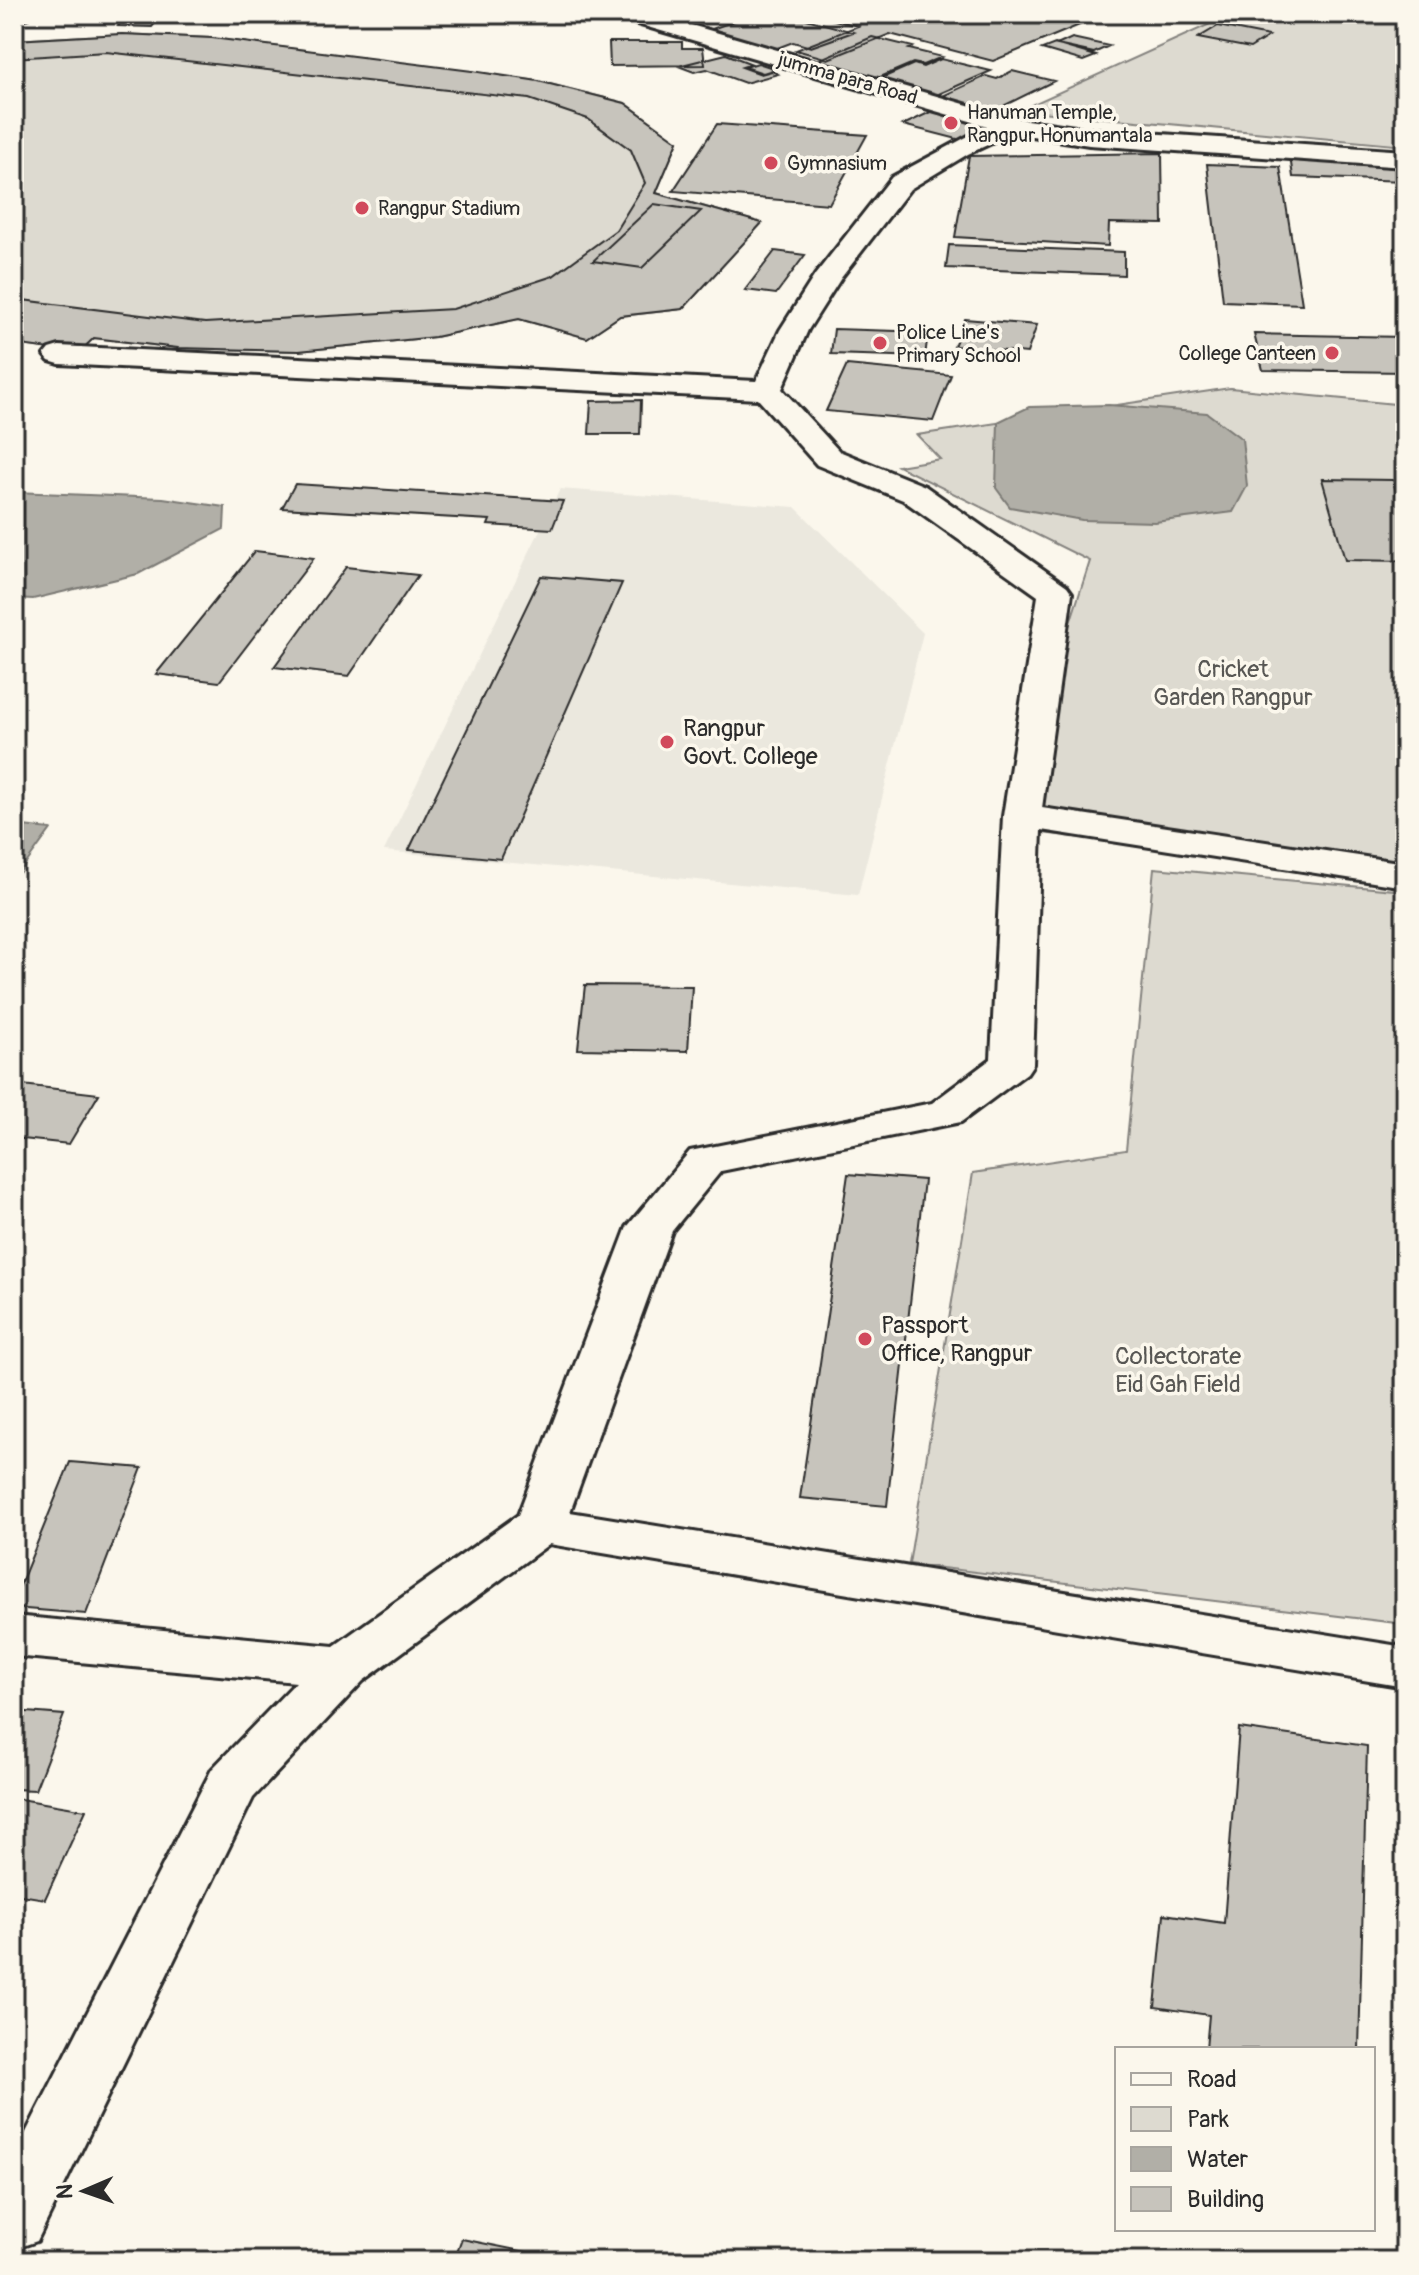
<svg xmlns="http://www.w3.org/2000/svg" width="1419" height="2275" viewBox="0 0 1419 2275" font-family="Pangolin,sans-serif">
<style>
.built{fill:#ebe8de}
.green{fill:#dddad0;stroke:#84827e;stroke-width:2}
.water{fill:#b1afa7;stroke:#7b7a75;stroke-width:2}
.building{fill:#c7c4bc;stroke:#2b2b2b;stroke-width:2}
.lines{fill:none;stroke-linecap:round;stroke-linejoin:round}
.street-casing{stroke:#2b2b2b;stroke-width:6}
.street{fill:#fbf7ec;fill-rule:evenodd}
.poi-dot{fill:#d1495b;stroke:#fbf7ec;stroke-width:3}
.labels{text-anchor:middle;stroke-width:7;stroke-linejoin:round;paint-order:stroke}
.far-street-label{font-size:20px;fill:#2b2b2b;stroke:#fbf7ec}
.far-poi-label{font-size:20px;fill:#2b2b2b;stroke:#fbf7ec;text-anchor:start}
.park-label{font-size:24px;fill:#585754;stroke:#fbf7ec}
.poi-label{font-size:24px;fill:#2b2b2b;stroke:#fbf7ec;text-anchor:start}
</style>
<rect width="100%" height="100%" fill="#fbf7ec"/>
<filter id="ink" filterUnits="userSpaceOnUse"><feTurbulence type="fractalNoise" baseFrequency=".0125" numOctaves="2"/><feDisplacementMap in="SourceGraphic" scale="16" xChannelSelector="R" yChannelSelector="G"/><feConvolveMatrix kernelMatrix="1 2 1 2 8 2 1 2 1" color-interpolation-filters="sRGB"/></filter>
<g filter="url(#ink)">
<path class="built" d="M 560,489 L 795,507 L 923,633 L 858,895 L 384,851 Z"/>
<path class="green" d="M 1232,14 L 1405,14 L 1405,146 L 1020,110 Z
M 122,34 L 212,38 L 538,81 L 625,103 L 678,141 L 656,193 L 762,223 L 683,309 L 620,316 L 587,338 L 519,319 L 435,337 L 299,351 L 178,348 L 94,338 L 78,353 L 14,344 L 14,40 Z
M 1230,388 L 1405,405 L 1405,879 L 1004,828 L 1090,561 L 898,466 L 940,459 L 917,435 Z
M 1154,868 L 1405,891 L 1405,1624 L 909,1564 L 973,1173 L 1126,1150 Z"/>
<path class="water" d="M 1109,405 L 1207,413 L 1242,439 L 1247,486 L 1233,512 L 1155,522 L 1082,520 L 1010,507 L 996,488 L 998,422 L 1029,407 Z
M 14,492 L 163,498 L 225,507 L 224,529 L 138,574 L 33,599 L 14,598 Z
M 14,825 L 51,829 L 14,880 Z"/>
<path class="building" d="M 14,14 L 39,14 L 19,23 L 14,23 Z
M 748,14 L 789,14 L 853,32 L 811,47 L 793,42 L 764,53 L 698,34 L 751,15 Z
M 811,14 L 1106,14 L 993,61 L 890,34 L 828,59 L 796,50 L 858,26 Z
M 122,20 L 157,21 L 152,27 L 118,26 Z
M 1218,26 L 1269,36 L 1250,48 L 1198,38 Z
M 122,34 L 212,38 L 472,71 L 538,81 L 625,103 L 678,141 L 656,193 L 762,223 L 683,309 L 620,316 L 587,338 L 519,319 L 435,337 L 299,351 L 178,348 L 94,338 L 78,353 L 14,344 L 14,299 L 205,323 L 453,309 L 553,276 L 616,230 L 645,183 L 631,150 L 588,119 L 529,99 L 106,52 L 14,58 L 14,40 Z
M 872,37 L 913,47 L 909,49 L 942,57 L 923,65 L 913,63 L 871,81 L 811,63 Z
M 1072,38 L 1109,46 L 1094,53 L 1057,45 Z
M 609,42 L 682,42 L 682,48 L 703,48 L 705,65 L 610,66 Z
M 1055,44 L 1096,56 L 1083,61 L 1042,49 Z
M 726,54 L 752,64 L 742,67 L 761,74 L 772,71 L 778,74 L 745,83 L 707,69 L 694,72 L 678,66 Z
M 941,59 L 991,71 L 932,97 L 873,82 L 914,64 L 923,67 Z
M 758,63 L 776,69 L 763,73 L 745,67 Z
M 1012,71 L 1054,81 L 987,114 L 934,100 L 986,76 L 997,79 Z
M 941,107 L 998,122 L 961,140 L 903,125 Z
M 717,124 L 867,135 L 829,204 L 673,191 Z
M 1162,153 L 1163,224 L 1109,223 L 1108,246 L 955,237 L 969,156 Z
M 1290,156 L 1405,160 L 1405,181 L 1293,177 Z
M 1207,164 L 1280,167 L 1302,304 L 1223,301 Z
M 654,204 L 701,211 L 642,268 L 593,261 Z
M 949,245 L 1124,252 L 1124,275 L 946,268 Z
M 775,251 L 805,255 L 776,294 L 745,290 Z
M 965,319 L 1037,325 L 1027,353 L 954,346 Z
M 834,329 L 928,332 L 925,357 L 831,354 Z
M 1254,334 L 1405,337 L 1405,372 L 1263,370 Z
M 847,365 L 951,375 L 933,421 L 826,411 Z
M 641,400 L 640,434 L 589,434 L 591,401 Z
M 1322,479 L 1393,480 L 1397,496 L 1405,496 L 1405,561 L 1345,560 Z
M 295,484 L 563,501 L 552,529 L 488,525 L 490,520 L 282,508 Z
M 255,551 L 314,558 L 219,682 L 156,674 Z
M 346,567 L 418,575 L 349,676 L 274,667 Z
M 541,576 L 622,583 L 501,859 L 409,850 Z
M 585,985 L 692,986 L 688,1051 L 578,1049 Z
M 14,1084 L 99,1094 L 69,1144 L 14,1138 Z
M 848,1174 L 924,1180 L 887,1506 L 800,1498 Z
M 70,1462 L 142,1468 L 86,1614 L 14,1608 L 14,1600 Z
M 14,1711 L 64,1715 L 35,1790 L 14,1789 Z
M 1239,1728 L 1367,1746 L 1359,2049 L 1206,2049 L 1209,2015 L 1155,2007 L 1164,1914 L 1224,1923 Z
M 14,1798 L 86,1810 L 45,1899 L 14,1894 Z
M 462,2239 L 571,2261 L 454,2261 Z"/>
<g class="lines">
<g class="street-casing">
<path id="street" d="M 617,14 L 653,14 L 1013,118 L 1089,129 L 1405,151 L 1405,167 L 1089,145 L 1013,133 L 968,154 L 910,189 L 841,278 L 808,330 L 782,389 L 839,451 L 925,486 L 1067,586 L 1072,593 L 1042,808 L 1405,863 L 1405,887 L 1041,830 L 1033,1064 L 1027,1073 L 961,1122 L 721,1171 L 672,1231 L 570,1512 L 1405,1647 L 1405,1687 L 549,1544 L 363,1681 L 253,1798 L 37,2241 L 14,2249 L 14,2156 L 212,1769 L 296,1682 L 14,1656 L 14,1616 L 334,1646 L 518,1515 L 627,1227 L 690,1151 L 932,1103 L 991,1059 L 1003,816 L 1038,596 L 903,500 L 817,465 L 758,399 L 59,364 L 49,361 L 44,355 L 49,349 L 59,346 L 756,381 L 780,330 L 815,275 L 892,177 L 987,126 L 620,19 Z"/>
</g>
<use href="#street" class="street"/>
</g>
</g>
<g class="poi-dot">
<circle cx="951" cy="123" r="8"/>
<circle cx="771" cy="163" r="8"/>
<circle cx="362" cy="208" r="8"/>
<circle cx="880" cy="343" r="8"/>
<circle cx="1332" cy="353" r="8"/>
<circle cx="667" cy="742" r="8"/>
<circle cx="865" cy="1339" r="8"/>
</g>
<g class="labels">
<g class="far-street-label">
<text transform="translate(848 78) rotate(16)" y="7">jumma para Road</text>
</g>
<g class="far-poi-label">
<text x="967" y="119">Hanuman Temple,<tspan x="967" dy="23">Rangpur Honumantala</tspan></text>
<text x="787" y="170">Gymnasium</text>
<text x="378" y="215">Rangpur Stadium</text>
<text x="896" y="339">Police Line's<tspan x="896" dy="23">Primary School</tspan></text>
<text x="1316" y="360" text-anchor="end">College Canteen</text>
</g>
<g class="park-label">
<text x="1233" y="677">Cricket<tspan x="1233" dy="28">Garden Rangpur</tspan></text>
<text x="1178" y="1364">Collectorate<tspan x="1178" dy="28">Eid Gah Field</tspan></text>
</g>
<g class="poi-label">
<text x="683" y="736">Rangpur<tspan x="683" dy="28">Govt. College</tspan></text>
<text x="881" y="1333">Passport<tspan x="881" dy="28">Office, Rangpur</tspan></text>
</g>
</g>
<rect width="1419" height="2275" fill="none" stroke="#fbf7ec" stroke-width="48"/>
<rect x="24" y="24" width="1371" height="2227" fill="none" stroke="#2b2b2b" stroke-width="3" filter="url(#ink)"/>
<rect x="1115" y="2047" width="260" height="184" fill="#fbf7ec" stroke="#a8a59f" stroke-width="2"/>
<rect x="1131" y="2073" width="40" height="12" fill="#fbf7ec" stroke="#a8a59f" stroke-width="2"/>
<text x="1187" y="2087" font-size="24" fill="#2b2b2b">Road</text>
<rect x="1131" y="2107" width="40" height="24" fill="#dddad0" stroke="#a8a59f" stroke-width="2"/>
<text x="1187" y="2127" font-size="24" fill="#2b2b2b">Park</text>
<rect x="1131" y="2147" width="40" height="24" fill="#b1afa7" stroke="#a8a59f" stroke-width="2"/>
<text x="1187" y="2167" font-size="24" fill="#2b2b2b">Water</text>
<rect x="1131" y="2187" width="40" height="24" fill="#c7c4bc" stroke="#a8a59f" stroke-width="2"/>
<text x="1187" y="2207" font-size="24" fill="#2b2b2b">Building</text>
<g transform="translate(84 2191) rotate(268)" stroke="#fbf7ec" stroke-width="6" paint-order="stroke">
<path d="M0-6L14 30L0 20L-14 30Z" fill="#2b2b2b"/>
<text y="-12" font-size="22" font-weight="bold" text-anchor="middle" fill="#2b2b2b">N</text>
</g>
</svg>
